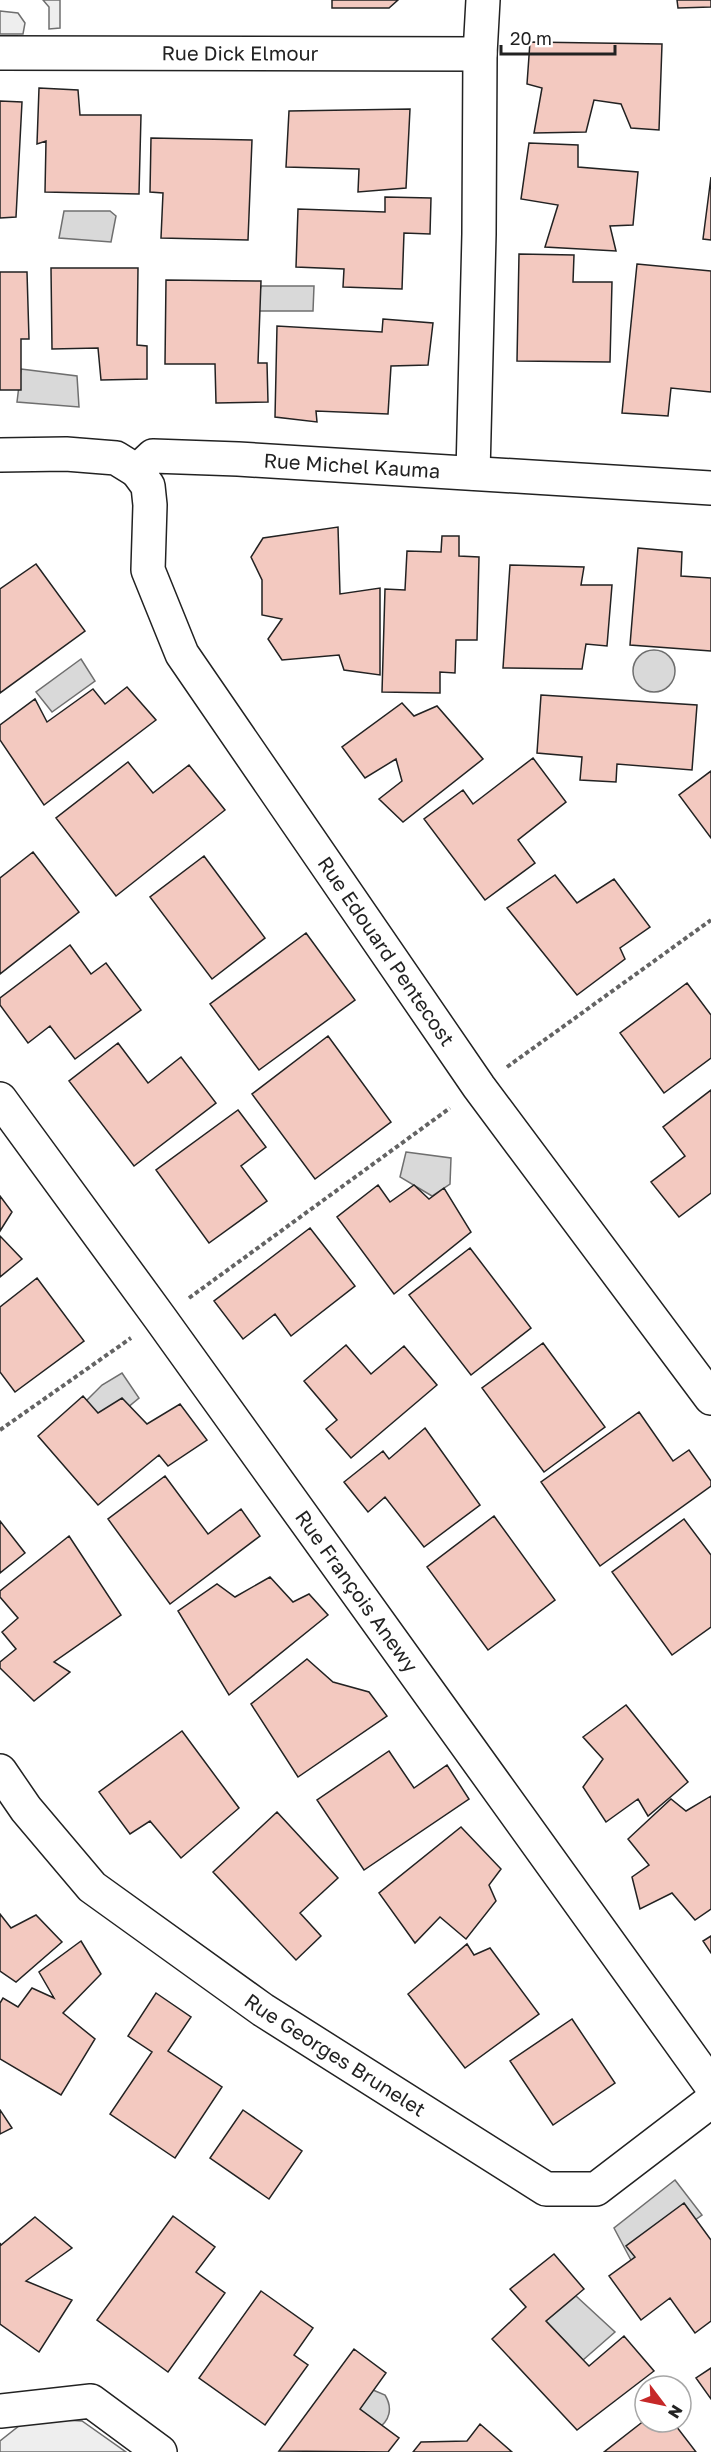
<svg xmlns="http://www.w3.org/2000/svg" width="711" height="2452" viewBox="0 0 711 2452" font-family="'Golos Text',sans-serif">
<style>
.green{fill:#eee;stroke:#6f6f6f;stroke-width:1.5}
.water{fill:#d9d9d9;stroke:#6f6f6f;stroke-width:1.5}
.building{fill:#f3c9c0;stroke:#222;stroke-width:1.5}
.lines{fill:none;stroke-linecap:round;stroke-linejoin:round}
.street-casing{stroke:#222;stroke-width:36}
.secondary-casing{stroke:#222;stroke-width:36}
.path{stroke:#646464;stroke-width:4;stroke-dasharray:4.5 3;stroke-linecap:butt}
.street{stroke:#fff;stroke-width:33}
.secondary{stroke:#fff;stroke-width:33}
.labels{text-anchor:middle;stroke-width:4.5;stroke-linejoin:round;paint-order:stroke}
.street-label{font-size:20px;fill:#222;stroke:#fff}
</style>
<rect width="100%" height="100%" fill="#fff"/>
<path class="green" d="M 43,0 L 60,0 L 60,28 L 49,29 L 49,7 Z
M 0,11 L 18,13 L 25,23 L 23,34 L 0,34 Z
M 29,2418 L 82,2421 L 126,2452 L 0,2452 L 0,2441 Z"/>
<path class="water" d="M 64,211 L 110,211 L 116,216 L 111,242 L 59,238 Z
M 261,286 L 314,286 L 313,311 L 255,311 Z
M 21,369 L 77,376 L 79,407 L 17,402 Z
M633 671a21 21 0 1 1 42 0a21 21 0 1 1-42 0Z
M 81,659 L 95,681 L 52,712 L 36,692 Z
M 406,1152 L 451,1158 L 450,1184 L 432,1196 L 400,1177 Z
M 122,1373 L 139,1398 L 104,1427 L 83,1404 L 102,1385 Z
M 675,2180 L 702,2215 L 633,2264 L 614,2228 Z
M 576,2296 L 615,2332 L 583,2360 L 546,2321 Z
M 373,2390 L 385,2395 C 393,2408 390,2421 377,2429 L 351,2401 Z"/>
<path class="building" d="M 332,0 L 398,0 L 389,8 L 332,8 Z
M 677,0 L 711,0 L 711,7 L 678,8 Z
M 530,42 L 662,44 L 659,130 L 631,128 L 621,104 L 594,100 L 586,132 L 534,133 L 542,88 L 527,84 Z
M 39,88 L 78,90 L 80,115 L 141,115 L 139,194 L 45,192 L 46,141 L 37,144 Z
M 0,101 L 22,102 L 16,217 L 0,218 Z
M 410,109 L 406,188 L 358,192 L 359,169 L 286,167 L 289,111 Z
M 151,138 L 252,140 L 248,240 L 161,238 L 163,193 L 150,192 Z
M 529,143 L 578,145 L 578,167 L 638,172 L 633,225 L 610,226 L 616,251 L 545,247 L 558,205 L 521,199 Z
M 711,177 L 711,240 L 703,239 Z
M 385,197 L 431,198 L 430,234 L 404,233 L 402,289 L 343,287 L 344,269 L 296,267 L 298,209 L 385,212 Z
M 519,254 L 574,255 L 573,282 L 612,282 L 610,362 L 517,361 Z
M 637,264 L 711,271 L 711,392 L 671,388 L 668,416 L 622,413 Z
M 51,268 L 138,268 L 137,345 L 147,346 L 147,379 L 101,380 L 98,348 L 52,349 Z
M 0,272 L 27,272 L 29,339 L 21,339 L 21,390 L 0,390 Z
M 166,280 L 261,281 L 258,363 L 267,363 L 268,402 L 216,403 L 215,364 L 165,364 Z
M 383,319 L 433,323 L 428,365 L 391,366 L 388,414 L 316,411 L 317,422 L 275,417 L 277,326 L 382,332 Z
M 338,527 L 340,594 L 380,588 L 380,675 L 344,670 L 339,655 L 282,660 L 268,639 L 282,619 L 262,615 L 262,580 L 251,557 L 263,538 Z
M 442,536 L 459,536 L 459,556 L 479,557 L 477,640 L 456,640 L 455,673 L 440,672 L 440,693 L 382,692 L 385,589 L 405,590 L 407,551 L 441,552 Z
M 638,548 L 682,552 L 681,576 L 711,578 L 711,651 L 630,645 Z
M 36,564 L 85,631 L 0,693 L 0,589 Z
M 510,565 L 584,567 L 581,585 L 612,585 L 607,646 L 586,644 L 582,669 L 503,668 Z
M 127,687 L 156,720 L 44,805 L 0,740 L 0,725 L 35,699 L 47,722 L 93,689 L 105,704 Z
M 541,695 L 697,705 L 692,770 L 617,764 L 616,782 L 580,780 L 582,757 L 537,753 Z
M 402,703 L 414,716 L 437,706 L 483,759 L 403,822 L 379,799 L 402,781 L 396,759 L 365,778 L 342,747 Z
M 533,758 L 566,802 L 518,840 L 535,863 L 485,900 L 424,819 L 463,790 L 473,804 Z
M 128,762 L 153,793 L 189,765 L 225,810 L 116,896 L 56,818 Z
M 711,771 L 711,838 L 679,795 Z
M 33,852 L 79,912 L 0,974 L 0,878 Z
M 204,856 L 265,938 L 212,979 L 150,897 Z
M 555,875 L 577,903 L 614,879 L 650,927 L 620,948 L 625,959 L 577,995 L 507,908 Z
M 306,933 L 355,1000 L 259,1070 L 210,1004 Z
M 70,945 L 91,974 L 106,963 L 141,1010 L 75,1059 L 50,1026 L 28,1043 L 0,1005 L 0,998 Z
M 687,983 L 711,1015 L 711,1058 L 664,1093 L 620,1033 Z
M 328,1036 L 391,1122 L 315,1179 L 252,1094 Z
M 118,1043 L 148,1083 L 181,1057 L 216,1103 L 134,1166 L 69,1081 Z
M 711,1090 L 711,1193 L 679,1217 L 651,1182 L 685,1156 L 663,1127 Z
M 238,1110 L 266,1147 L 241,1166 L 267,1201 L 209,1243 L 156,1170 Z
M 378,1185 L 390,1202 L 414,1185 L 429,1199 L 444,1188 L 471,1232 L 394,1294 L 337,1217 Z
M 0,1196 L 12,1212 L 0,1231 Z
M 310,1228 L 355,1286 L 291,1336 L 275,1314 L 243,1339 L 214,1301 Z
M 0,1236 L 22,1259 L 0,1277 Z
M 470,1248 L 531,1328 L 471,1375 L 409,1295 Z
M 37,1278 L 84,1341 L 15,1392 L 0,1372 L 0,1307 Z
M 543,1343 L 605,1427 L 544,1472 L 482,1388 Z
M 346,1345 L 371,1374 L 404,1346 L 437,1385 L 351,1458 L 326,1429 L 337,1420 L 304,1381 Z
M 83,1396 L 98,1413 L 122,1398 L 147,1424 L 180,1404 L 207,1440 L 168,1466 L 159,1455 L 98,1505 L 38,1436 Z
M 639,1412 L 673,1461 L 689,1450 L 711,1481 L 711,1486 L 600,1566 L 541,1482 Z
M 425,1428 L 480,1505 L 424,1547 L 385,1497 L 368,1512 L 344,1482 L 383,1451 L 389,1459 Z
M 165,1476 L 208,1534 L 241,1509 L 260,1536 L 170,1604 L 108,1519 Z
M 494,1516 L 555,1600 L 488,1650 L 427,1567 Z
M 684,1519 L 711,1555 L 711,1627 L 672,1655 L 612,1572 Z
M 0,1521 L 25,1553 L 0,1573 Z
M 69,1536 L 121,1615 L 54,1662 L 70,1672 L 34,1701 L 0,1668 L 0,1662 L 16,1649 L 2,1632 L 18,1618 L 0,1597 L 0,1591 Z
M 270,1577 L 293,1602 L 309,1594 L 328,1615 L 229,1695 L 178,1611 L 217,1584 L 235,1597 Z
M 307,1659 L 333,1682 L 369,1692 L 387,1716 L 298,1777 L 251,1704 Z
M 626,1705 L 688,1782 L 648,1816 L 638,1799 L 606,1822 L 583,1787 L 603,1759 L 583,1737 Z
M 182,1731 L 239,1808 L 181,1858 L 150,1821 L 130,1834 L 99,1792 Z
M 389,1751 L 414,1788 L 447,1765 L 469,1799 L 364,1870 L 317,1800 Z
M 711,1796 L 711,1909 L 695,1920 L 672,1893 L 640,1909 L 632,1877 L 649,1865 L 628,1839 L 671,1799 L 686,1811 Z
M 277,1812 L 338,1878 L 300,1913 L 321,1936 L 296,1960 L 213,1872 Z
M 461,1827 L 501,1869 L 489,1885 L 496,1901 L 466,1939 L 440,1917 L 415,1943 L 379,1893 Z
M 0,1914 L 11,1928 L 36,1915 L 62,1942 L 16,1982 L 0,1971 Z
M 711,1936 L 711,1953 L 703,1941 Z
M 81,1941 L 101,1974 L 63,2013 L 95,2039 L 61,2095 L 0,2059 L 0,2003 L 3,1998 L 18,2007 L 32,1988 L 54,1998 L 39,1972 Z
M 467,1944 L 474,1955 L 490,1948 L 539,2014 L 465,2068 L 408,1994 Z
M 156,1993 L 191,2017 L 168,2051 L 222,2087 L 175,2158 L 110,2114 L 152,2052 L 128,2036 Z
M 572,2019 L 615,2083 L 553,2125 L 510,2061 Z
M 0,2110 L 12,2128 L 0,2134 Z
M 243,2110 L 302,2151 L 269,2199 L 210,2158 Z
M 684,2203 L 711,2240 L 711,2321 L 695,2333 L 670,2298 L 641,2320 L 609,2276 L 635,2257 L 626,2246 Z
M 173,2216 L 215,2247 L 196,2272 L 225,2293 L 168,2372 L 97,2320 Z
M 35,2217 L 72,2248 L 26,2281 L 72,2300 L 39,2352 L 0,2324 L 0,2243 L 1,2245 Z
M 554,2254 L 584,2289 L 546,2321 L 589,2366 L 624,2336 L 654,2371 L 577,2430 L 492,2339 L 526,2307 L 510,2289 Z
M 261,2291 L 313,2328 L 294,2355 L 308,2365 L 265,2425 L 199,2378 Z
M 354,2349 L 386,2373 L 360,2409 L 399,2438 L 388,2452 L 279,2451 Z
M 711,2368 L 711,2399 L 696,2378 Z
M 645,2420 L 645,2422 L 673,2422 L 696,2452 L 604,2452 Z
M 480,2424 L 512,2452 L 413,2452 L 421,2442 L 467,2441 Z"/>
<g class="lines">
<g class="street-casing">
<g id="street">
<path id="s1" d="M 0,53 L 480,54"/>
<path id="s2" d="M 0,1099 L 160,1318 L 711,2085"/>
<path id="s3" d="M 0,1771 L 26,1809 L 92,1887 L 263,2010 L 546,2189 L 596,2189 L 711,2101"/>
<path d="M 0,2411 L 91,2401 L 160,2452"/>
</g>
</g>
<g class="secondary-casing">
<g id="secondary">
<path id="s4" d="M 0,455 L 66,454 L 116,458 L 137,471 L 153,456 L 238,459 L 711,488"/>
<path id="s5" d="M 137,471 L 148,486 L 150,505 L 148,570 L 182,654 L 479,1087 L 711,1398"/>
<path d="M 473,473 L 479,234 L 480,54 L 483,0"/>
</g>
</g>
<path class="path" d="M 507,1067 L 711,920
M 189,1298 L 450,1108
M 0,1430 L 131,1338"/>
<use href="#street" class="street"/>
<use href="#secondary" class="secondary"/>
</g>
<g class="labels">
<g class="street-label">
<text dy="7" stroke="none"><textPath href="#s1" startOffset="240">Rue Dick Elmour</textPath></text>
<text dy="7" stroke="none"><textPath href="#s4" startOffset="362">Rue Michel Kauma</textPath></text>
<text dy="7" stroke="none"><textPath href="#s5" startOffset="554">Rue Edouard Pentecost</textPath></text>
<text dy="7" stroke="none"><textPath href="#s2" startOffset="608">Rue François Anewy</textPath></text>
<text dy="7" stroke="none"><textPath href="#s3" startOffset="444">Rue Georges Brunelet</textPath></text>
</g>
</g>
<g transform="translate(663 2404) rotate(122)"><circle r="28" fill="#ffffff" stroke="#a7a7a7" stroke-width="1.5"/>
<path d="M0-4.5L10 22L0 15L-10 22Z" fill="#c62828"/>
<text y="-9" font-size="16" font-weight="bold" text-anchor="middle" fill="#222222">N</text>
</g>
<path d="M501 45v9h114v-9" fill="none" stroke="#222222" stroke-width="3"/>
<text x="510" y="45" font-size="18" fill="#222222" stroke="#ffffff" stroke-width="4.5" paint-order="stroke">20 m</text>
</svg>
